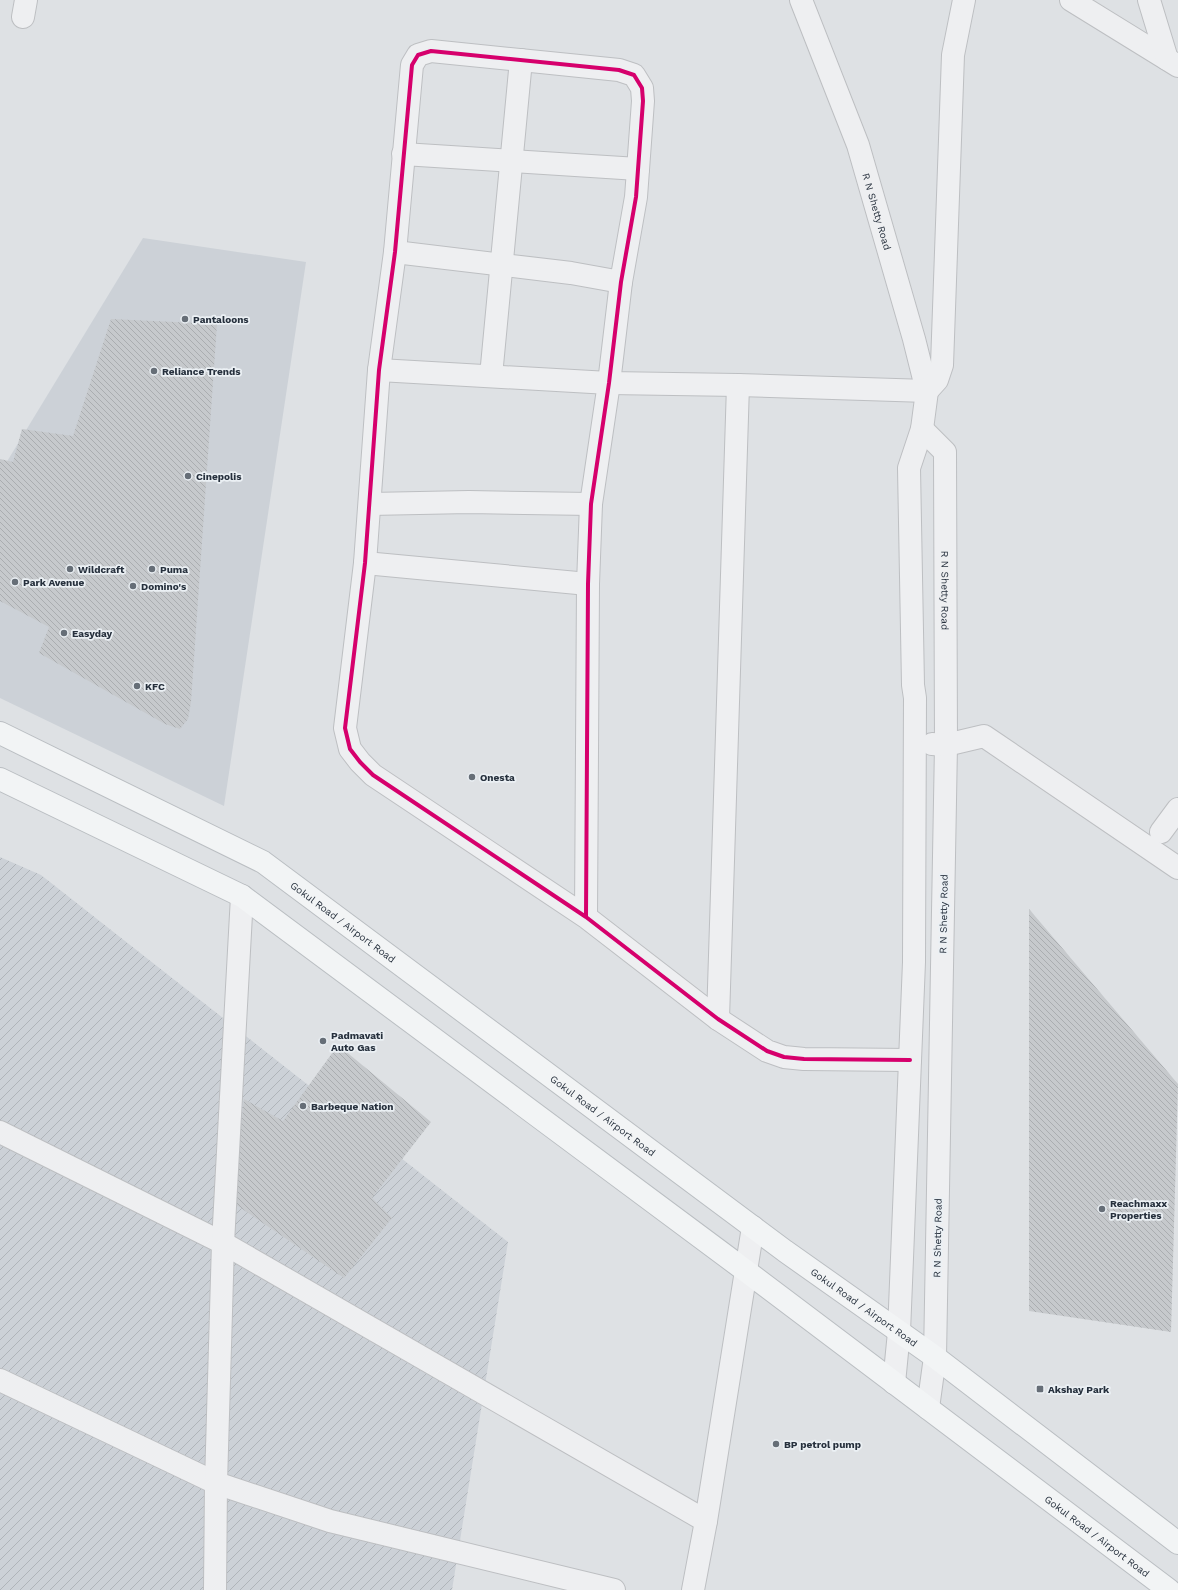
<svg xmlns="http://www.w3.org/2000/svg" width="1178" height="1590" viewBox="0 0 1178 1590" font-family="'Work Sans',sans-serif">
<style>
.built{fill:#ccd1d7}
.industrial{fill:url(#industrial-furrows)}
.building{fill:url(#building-back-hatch)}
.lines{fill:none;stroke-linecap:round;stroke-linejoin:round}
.minor-casing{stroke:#bdbfc2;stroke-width:24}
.major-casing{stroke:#babec2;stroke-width:24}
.minor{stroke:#eeeff1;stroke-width:22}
.major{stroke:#f2f4f5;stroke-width:22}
.cycleway-casing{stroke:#ebf0f4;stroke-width:6}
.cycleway{stroke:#d6006c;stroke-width:4}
.poi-dot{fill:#666e77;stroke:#ebf0f4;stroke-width:1.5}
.labels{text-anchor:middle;stroke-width:3.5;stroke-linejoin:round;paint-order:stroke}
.street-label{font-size:10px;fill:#26303d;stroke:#ebf0f4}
.poi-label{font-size:10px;font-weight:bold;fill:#26303d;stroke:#ebf0f4;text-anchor:start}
</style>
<defs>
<pattern id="industrial-furrows" width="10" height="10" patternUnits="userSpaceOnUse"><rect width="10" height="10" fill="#ccd1d7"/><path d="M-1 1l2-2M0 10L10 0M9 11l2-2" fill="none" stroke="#afb4b9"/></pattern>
<pattern id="building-back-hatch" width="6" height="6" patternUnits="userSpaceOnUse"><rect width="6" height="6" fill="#c6c9cc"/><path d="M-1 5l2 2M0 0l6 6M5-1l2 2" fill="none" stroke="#aaadb0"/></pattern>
</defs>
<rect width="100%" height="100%" fill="#dee1e4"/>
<path class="built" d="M 143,238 L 306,262 L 224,806 L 0,698 L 0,473 Z"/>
<path class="industrial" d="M 0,857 L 41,875 L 508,1242 L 452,1590 L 0,1590 Z"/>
<path class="building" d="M 111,319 L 217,324 L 191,702 L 188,719 L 180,729 L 165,724 L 39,653 L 49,627 L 0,601 L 0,459 L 13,462 L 22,429 L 73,436 Z
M 1029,909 L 1178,1084 L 1171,1332 L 1029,1311 Z
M 338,1045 L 431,1122 L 372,1198 L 392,1218 L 344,1278 L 232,1202 L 244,1099 L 283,1121 Z"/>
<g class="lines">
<g class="minor-casing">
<g id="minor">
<path id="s1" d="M 801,0 L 858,145 L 914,339 L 927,391 L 922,429 L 909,468 L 913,685 L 915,698 L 914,962 L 899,1332 L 894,1383"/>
<path d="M 1071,0 L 1178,66"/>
<path d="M 1149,0 L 1167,59"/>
<path d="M 23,17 L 26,0"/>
<path d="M 403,154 L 638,169"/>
<path d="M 395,252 L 571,273 L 621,282"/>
<path d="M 379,370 L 609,383 L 738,385 L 927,391 L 937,380 L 942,365 L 953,55 L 964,0"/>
<path d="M 491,376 L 521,60"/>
<path id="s2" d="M 922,429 L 945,452 L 946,745 L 935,1357 L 928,1408"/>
<path d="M 370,504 L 469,502 L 591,504"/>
<path d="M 365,563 L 588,584"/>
<path d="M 932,744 L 946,745 L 984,736 L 1178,868"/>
<path d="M 1161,832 L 1178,809"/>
<path d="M 586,917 L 588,584 L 591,504 L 609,383 L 621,282 L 636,197 L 643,101 L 642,88 L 634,75 L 619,70 L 431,51 L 418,55 L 412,65 L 395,252 L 379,370 L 365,563 L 345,728 L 350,749 L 360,762 L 373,775 L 586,917 L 718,1019 L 767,1051 L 784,1057 L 804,1059 L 910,1060"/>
<path d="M 718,1019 L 738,385"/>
<path d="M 0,1132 L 223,1243 L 706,1521"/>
<path d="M 0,1380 L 216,1483 L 330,1521 L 614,1590"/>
<path d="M 215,1590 L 216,1483 L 223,1243 L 242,896"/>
<path d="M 693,1590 L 706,1521 L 753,1227"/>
</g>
</g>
<g class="major-casing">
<g id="major">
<path id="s3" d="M 0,733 L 263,862 L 785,1251 L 935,1357 L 1178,1543"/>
<path id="s4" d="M 0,779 L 242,896 L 746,1271 L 1169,1590"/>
</g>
</g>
<use href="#minor" class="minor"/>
<use href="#major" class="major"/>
<g class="cycleway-casing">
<path id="cycleway" d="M 586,917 L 588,584 L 591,504 L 609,383 L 621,282 L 636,197 L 643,101 L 642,88 L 634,75 L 619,70 L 431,51 L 418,55 L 412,65 L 395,252 L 379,370 L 365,563 L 345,728 L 350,749 L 360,762 L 373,775 L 586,917 L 718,1019 L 767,1051 L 784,1057 L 804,1059 L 910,1060"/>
</g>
<use href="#cycleway" class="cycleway"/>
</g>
<g class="poi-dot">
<circle cx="185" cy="319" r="4"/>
<circle cx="154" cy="371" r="4"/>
<circle cx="188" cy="476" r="4"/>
<circle cx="70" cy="569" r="4"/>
<circle cx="152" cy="569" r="4"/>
<circle cx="15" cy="582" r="4"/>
<circle cx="133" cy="586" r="4"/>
<circle cx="64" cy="633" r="4"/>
<circle cx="137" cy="686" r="4"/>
<circle cx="472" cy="777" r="4"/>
<circle cx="323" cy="1041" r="4"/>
<circle cx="303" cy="1106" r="4"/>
<circle cx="1102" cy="1209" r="4"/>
<rect x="1036" y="1385" width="8" height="8" rx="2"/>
<circle cx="776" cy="1444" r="4"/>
</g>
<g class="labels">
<g class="street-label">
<text dy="4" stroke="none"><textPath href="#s1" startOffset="225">R N Shetty Road</textPath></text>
<text dy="4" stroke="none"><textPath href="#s2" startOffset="171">R N Shetty Road</textPath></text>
<text transform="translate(943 914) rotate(-89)" y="4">R N Shetty Road</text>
<text dy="4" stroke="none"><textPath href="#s3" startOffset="393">Gokul Road / Airport Road</textPath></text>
<text dy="4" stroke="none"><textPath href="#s3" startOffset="717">Gokul Road / Airport Road</textPath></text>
<text transform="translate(937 1238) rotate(-89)" y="4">R N Shetty Road</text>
<text dy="4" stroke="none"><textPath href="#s3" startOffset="1041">Gokul Road / Airport Road</textPath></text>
<text dy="4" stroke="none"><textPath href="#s4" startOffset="1337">Gokul Road / Airport Road</textPath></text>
</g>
<g class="poi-label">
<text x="193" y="323">Pantaloons</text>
<text x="162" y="375">Reliance Trends</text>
<text x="196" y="480">Cinepolis</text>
<text x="78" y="573">Wildcraft</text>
<text x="160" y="573">Puma</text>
<text x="23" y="586">Park Avenue</text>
<text x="141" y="590">Domino's</text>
<text x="72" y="637">Easyday</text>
<text x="145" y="690">KFC</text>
<text x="480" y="781">Onesta</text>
<text x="331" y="1039">Padmavati<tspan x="331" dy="12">Auto Gas</tspan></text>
<text x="311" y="1110">Barbeque Nation</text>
<text x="1110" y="1207">Reachmaxx<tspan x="1110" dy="12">Properties</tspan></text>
<text x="1048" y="1393">Akshay Park</text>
<text x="784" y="1448">BP petrol pump</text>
</g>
</g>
</svg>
